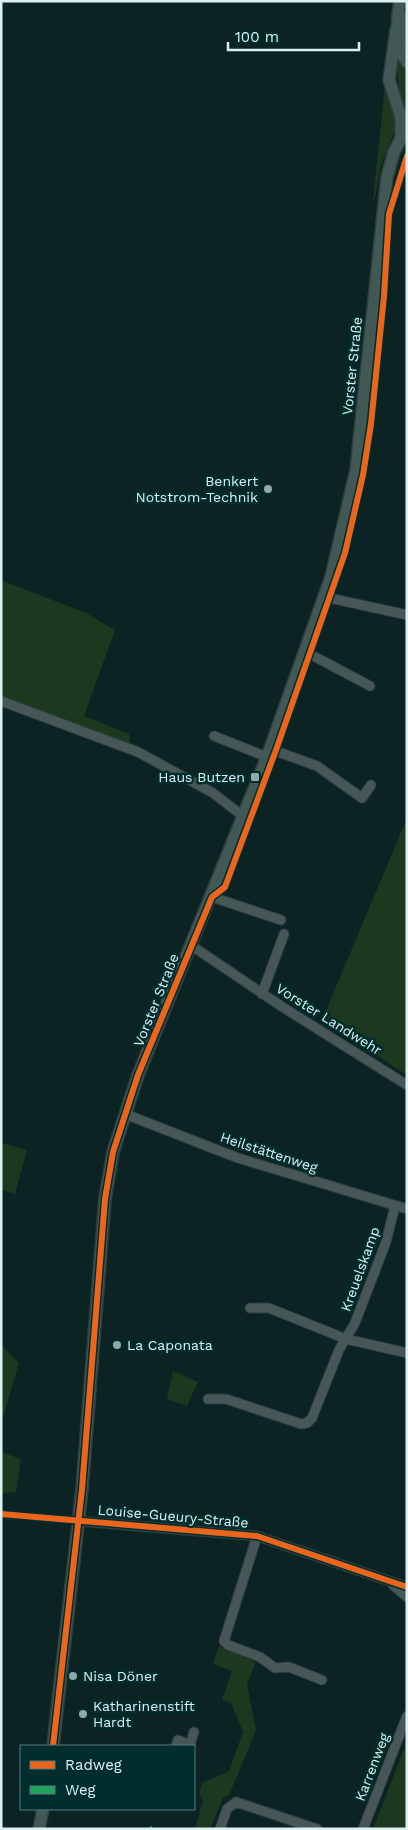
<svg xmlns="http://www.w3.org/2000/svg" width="408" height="1830" viewBox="0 0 408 1830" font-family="'Work Sans',sans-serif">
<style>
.green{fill:#1c381f}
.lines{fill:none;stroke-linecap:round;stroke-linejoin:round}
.minor-casing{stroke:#2f3e3e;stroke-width:11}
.major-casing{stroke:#2f3e3e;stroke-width:14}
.minor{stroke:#475656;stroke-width:9}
.major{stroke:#425855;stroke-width:11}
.quiet{stroke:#20a55d;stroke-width:5;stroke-dasharray:10 5;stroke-linecap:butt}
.cycleway-casing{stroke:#012d2e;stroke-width:9}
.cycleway{stroke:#eb651d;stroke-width:6}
.poi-dot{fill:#93a9a9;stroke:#012d2e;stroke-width:2}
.labels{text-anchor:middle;stroke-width:5;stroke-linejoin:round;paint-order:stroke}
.street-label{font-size:14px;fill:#dcf1f1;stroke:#012d2e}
.poi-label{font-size:14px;fill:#dcf1f1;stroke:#012d2e;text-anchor:start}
</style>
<rect width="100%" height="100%" fill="#0c2324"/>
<path class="green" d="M 396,59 L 407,69 L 407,110 L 404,113 L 394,87 L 399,87 Z
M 387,65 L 397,125 L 381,165 L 375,198 L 373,201 Z
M 1,580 L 86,613 L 115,630 L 84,716 L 129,734 L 132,755 L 1,698 Z
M 407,818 L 407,1075 L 322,1020 Z
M 1,1143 L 27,1150 L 15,1194 L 3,1190 L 1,1196 Z
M 1,1345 L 19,1363 L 1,1424 Z
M 173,1371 L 198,1382 L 187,1406 L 167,1399 Z
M 1,1452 L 21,1459 L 16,1492 L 3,1493 L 1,1506 Z
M 219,1646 L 256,1662 L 247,1684 L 256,1731 L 229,1795 L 223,1798 L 210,1829 L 195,1829 L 203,1801 L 199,1793 L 202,1783 L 229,1771 L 243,1732 L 231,1703 L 222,1700 L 232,1671 L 213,1664 Z
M 407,1741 L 407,1829 L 373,1829 Z"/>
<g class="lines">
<g class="minor-casing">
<path id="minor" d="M 325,597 L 407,615
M 306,652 L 370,686
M 1,701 L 138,752 L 213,793 L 244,817
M 214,736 L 267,757
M 270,749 L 317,766 L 362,798 L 371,785
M 212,897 L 281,920
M 192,946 L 284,1008 L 407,1085
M 262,994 L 284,934
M 125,1114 L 238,1158 L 407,1209
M 250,1308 L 269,1308 L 346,1339 L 407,1353
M 208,1399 L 226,1399 L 301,1424 L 307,1423 L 312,1418 L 339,1350 L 355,1323 L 386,1242 L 395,1206
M 78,1521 L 257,1536 L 407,1587
M 257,1536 L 224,1641 L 228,1645 L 260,1657 L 275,1668 L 289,1667 L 322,1680
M 393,1585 L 407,1597
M 176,1746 L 178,1740 L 190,1745 L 194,1732
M 220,1829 L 227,1809 L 236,1802 L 317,1829
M 363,1829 L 407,1716"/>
</g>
<g class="major-casing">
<path id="major" d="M 400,1 C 397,23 393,44 407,62
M 403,18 L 407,41
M 396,30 L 389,80 L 401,117 L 401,135
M 53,1746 L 82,1489 L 105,1199 L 113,1152 L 138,1075 L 267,757 L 331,577 L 356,470 L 387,177 L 394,152 L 407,126
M 39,1829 L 43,1809"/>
</g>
<use href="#minor" class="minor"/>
<use href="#major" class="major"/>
<path class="quiet" d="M 150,1829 L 152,1829"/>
<g class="cycleway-casing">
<path id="cycleway" d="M 1,1514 L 257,1536 L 407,1587
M 53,1746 L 82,1489 L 105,1199 L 113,1152 L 138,1075 L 212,897 L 225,887 L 276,750 L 345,553 L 363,475 L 371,424 L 384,296 L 389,214 L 407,156"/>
</g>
<use href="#cycleway" class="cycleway"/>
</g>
<g class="poi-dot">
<circle cx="268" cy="489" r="5"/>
<rect x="250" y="772" width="10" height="10" rx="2.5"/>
<circle cx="117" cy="1345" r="5"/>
<circle cx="73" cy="1676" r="5"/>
<circle cx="83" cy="1714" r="5"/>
</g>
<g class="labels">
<g class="street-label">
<text transform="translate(352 366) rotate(-84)" y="5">Vorster Straße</text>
<text transform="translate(156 1000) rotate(-68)" y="5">Vorster Straße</text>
<text transform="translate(329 1019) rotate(32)" y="5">Vorster Landwehr</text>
<text transform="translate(269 1152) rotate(18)" y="5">Heilstättenweg</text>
<text transform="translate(360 1269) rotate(-70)" y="5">Kreuelskamp</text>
<text transform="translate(173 1516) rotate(5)" y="5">Louise-Gueury-Straße</text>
<text transform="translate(372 1767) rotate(-69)" y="5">Karrenweg</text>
</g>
<g class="poi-label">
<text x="258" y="486" text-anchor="end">Benkert<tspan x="258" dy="16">Notstrom-Technik</tspan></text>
<text x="245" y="782" text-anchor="end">Haus Butzen</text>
<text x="127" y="1350">La Caponata</text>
<text x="83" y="1681">Nisa Döner</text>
<text x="93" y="1711">Katharinenstift<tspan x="93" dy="16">Hardt</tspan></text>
</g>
</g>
<rect width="408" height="1830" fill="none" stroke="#dcf1f1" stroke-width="5"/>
<rect x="20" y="1745" width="175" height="65" fill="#012d2e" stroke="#597b7c"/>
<rect x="30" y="1761" width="25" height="8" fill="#eb651d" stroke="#597b7c"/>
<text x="65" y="1770" font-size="15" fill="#dcf1f1">Radweg</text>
<rect x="30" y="1786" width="25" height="8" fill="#20a55d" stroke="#597b7c"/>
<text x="65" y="1795" font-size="15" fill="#dcf1f1">Weg</text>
<path d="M228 42v8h131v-8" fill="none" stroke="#dcf1f1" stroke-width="2.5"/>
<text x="235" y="42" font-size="15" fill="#dcf1f1" stroke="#012d2e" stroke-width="4" paint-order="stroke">100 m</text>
</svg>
